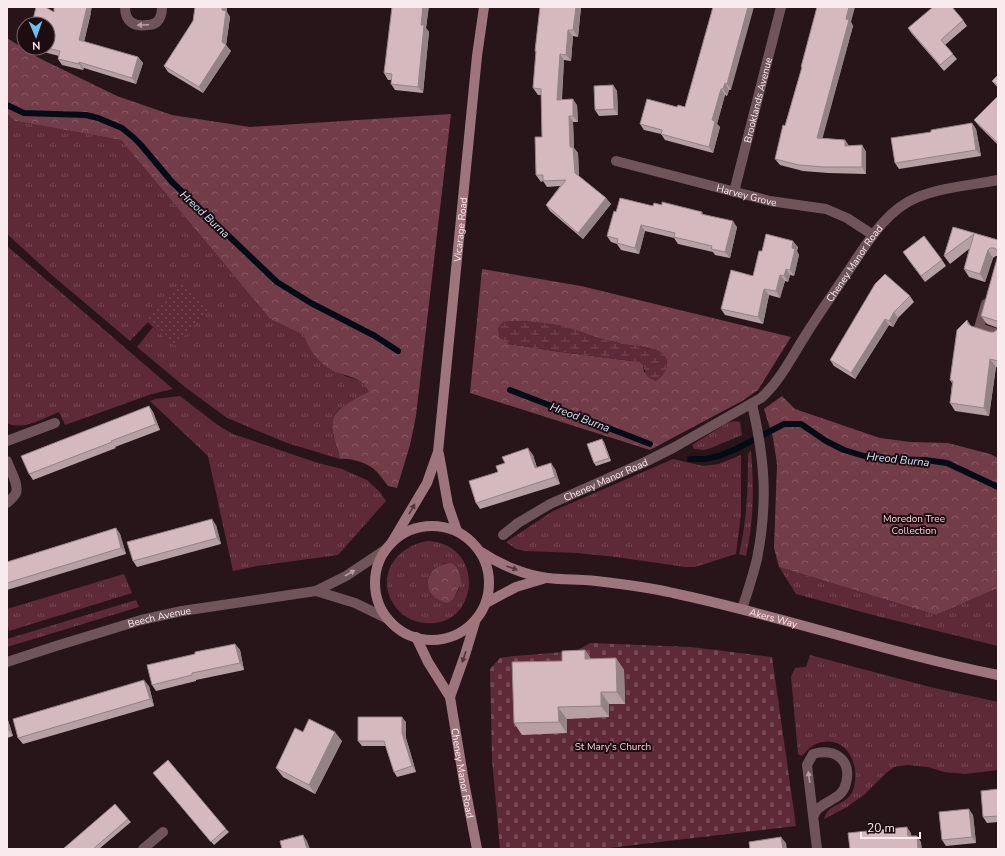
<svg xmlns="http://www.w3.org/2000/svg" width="1005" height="856" viewBox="0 0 1005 856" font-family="'Nunito Sans',sans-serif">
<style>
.grass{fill:url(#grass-tufts);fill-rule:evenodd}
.forest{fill:url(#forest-crowns);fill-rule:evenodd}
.wetland{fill:url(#wetland-marsh)}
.cemetery{fill:url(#cemetery-stones)}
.park{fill:url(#park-dots)}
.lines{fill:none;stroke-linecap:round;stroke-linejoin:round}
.stream{stroke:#000d15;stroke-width:6}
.service{stroke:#6f555a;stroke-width:10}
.minor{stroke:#6f555a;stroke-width:10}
.tertiary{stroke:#6f555a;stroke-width:10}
.secondary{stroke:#9f757d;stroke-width:10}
.wall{fill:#b6a0a3}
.shaded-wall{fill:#948285}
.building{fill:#d4babe;stroke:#948285}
.oneway{fill:#b4a0a4}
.oneway2{fill:#51363c}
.labels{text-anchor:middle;stroke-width:4;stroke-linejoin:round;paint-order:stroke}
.street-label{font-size:10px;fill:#f9ebed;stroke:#1d0c10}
.park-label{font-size:10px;fill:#f7d1d8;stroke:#1d0c10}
.water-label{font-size:11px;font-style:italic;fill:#c5e8f9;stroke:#1d0c10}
</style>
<defs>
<pattern id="grass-tufts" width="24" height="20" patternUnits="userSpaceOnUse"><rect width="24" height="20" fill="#5e2a37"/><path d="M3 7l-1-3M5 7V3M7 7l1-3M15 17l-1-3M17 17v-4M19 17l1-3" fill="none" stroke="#764954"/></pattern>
<pattern id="forest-crowns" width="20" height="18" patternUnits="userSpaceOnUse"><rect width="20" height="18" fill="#733c49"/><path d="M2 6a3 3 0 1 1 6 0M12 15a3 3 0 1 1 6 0" fill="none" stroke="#885864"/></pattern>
<pattern id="wetland-marsh" width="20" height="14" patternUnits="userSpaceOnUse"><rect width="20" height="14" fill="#5e2a37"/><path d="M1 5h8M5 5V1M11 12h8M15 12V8" fill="none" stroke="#764954"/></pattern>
<pattern id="cemetery-stones" width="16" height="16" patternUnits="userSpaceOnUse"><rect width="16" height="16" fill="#5e2a37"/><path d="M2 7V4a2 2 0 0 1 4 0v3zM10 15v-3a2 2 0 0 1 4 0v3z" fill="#764954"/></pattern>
<pattern id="park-dots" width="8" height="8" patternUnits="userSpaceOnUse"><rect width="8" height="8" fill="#5e2a37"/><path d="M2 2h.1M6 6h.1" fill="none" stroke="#764954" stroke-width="1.8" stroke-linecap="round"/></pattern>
</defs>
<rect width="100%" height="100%" fill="#271519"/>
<path class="grass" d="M 7,114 L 15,121 L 121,140 L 270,319 L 305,335 C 308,350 321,358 332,367 C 336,370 341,374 345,376 C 357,380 364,380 370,392 C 360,396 335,408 333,419 C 330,431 338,448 340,459 L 287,443 L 227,418 L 185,387 L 137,347 L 153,327 L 174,346 L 146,320 L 148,322 L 130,341 L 53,276 L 7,234 Z
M 7,246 L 173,389 L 152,394 L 65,425 L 59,412 C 44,418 23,431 7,423 Z
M 180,396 L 219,426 L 233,434 L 318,463 L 342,469 L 367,480 L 380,492 L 386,501 L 338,555 L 257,566 L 233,571 L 208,456 L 150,401 L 155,399 Z
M 735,421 L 740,422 L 742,435 L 711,448 L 704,450 L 694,449 L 692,445 L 727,423 Z
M 751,450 C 754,486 754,521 746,556 L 739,554 C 747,521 748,488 748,454 Z
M 741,455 L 741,515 L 736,554 L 695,567 L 685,567 L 616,557 L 577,553 L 525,551 L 516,549 L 506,542 L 553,511 L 673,459 L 703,466 L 719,464 Z
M 428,541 C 487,544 479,629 425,623 C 415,622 405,618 398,610 C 373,582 393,546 428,541 ZM 450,563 L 459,589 L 452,601 L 438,600 C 435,597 431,594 430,590 C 424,574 436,564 450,563 Z
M 779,567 L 936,615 L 998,588 L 998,646 L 873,615 L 796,594 Z
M 124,574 L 132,593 L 9,631 L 7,621 L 7,609 Z
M 136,600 L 139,607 L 7,647 L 7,639 Z
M 810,655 L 930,687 L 998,702 L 998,770 L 965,774 L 944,772 L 928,767 L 907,765 L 894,767 L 885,774 L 864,795 L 847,807 L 824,819 C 829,801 850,806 854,787 C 860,762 845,733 816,744 C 811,746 806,752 802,756 L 798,754 L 791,677 L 795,668 L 806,667 Z"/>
<path class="forest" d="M 7,38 L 39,58 L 117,96 L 172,115 L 250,127 L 451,114 L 416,416 L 410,445 L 397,488 L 388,486 C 384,481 380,475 376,471 C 368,463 351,458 340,459 C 338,447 330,432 333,419 C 336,408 359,396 369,392 C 363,376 344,377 330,369 C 319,363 307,347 304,335 L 270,319 L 121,140 L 15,121 L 7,114 Z
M 482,269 L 581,286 L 791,337 L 758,390 L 742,401 L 650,450 L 470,393 ZM 523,321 L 562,326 L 597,338 L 619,343 L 662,377 L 644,372 L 643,365 L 640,362 L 561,352 L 509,344 L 503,322 Z
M 782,396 L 795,409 L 880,438 L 911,442 L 948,443 L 990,454 L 998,458 L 998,588 L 936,615 L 779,567 L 774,548 L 777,464 L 773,438 L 764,409 Z
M 450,563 C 459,565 460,575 461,583 L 453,600 L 447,603 C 421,598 421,566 450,563 Z"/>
<path class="wetland" d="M 523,321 C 536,322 550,323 562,326 C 581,331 599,339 618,343 C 630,346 652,345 662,353 C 673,361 665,376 656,381 C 641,376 648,369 640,362 L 561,352 L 509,344 L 499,337 L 498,328 L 503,322 Z"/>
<path class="cemetery" d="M 590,643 L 691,647 L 772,657 L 796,826 L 600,849 L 500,849 L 492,759 L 490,669 L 500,658 L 514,656 L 576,651 Z"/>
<path class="park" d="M 180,282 L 209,309 L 175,346 L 145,320 Z"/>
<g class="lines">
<path class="stream" d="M 7,105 L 24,113 L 86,115 L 98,118 L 122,128 L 133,137 L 141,145 L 172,182 L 277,282 L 311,303 L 375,336 L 398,351
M 510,390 L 650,444
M 690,459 L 705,459 L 719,456 L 736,449 L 784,424 L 801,424 L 826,441 L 844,450 L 864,456 L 885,459 L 925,460 L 947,463 L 998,487"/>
<path class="service" d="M 986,304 L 979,328 L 998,334"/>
<g class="minor">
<path d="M 125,7 C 125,22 134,27 148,25 C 151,25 154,24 157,22 C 161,18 162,12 162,7"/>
<path id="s1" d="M 616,161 L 770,201 L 826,209 L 847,218 L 873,235"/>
<path id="s2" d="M 734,192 L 781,7"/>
<path d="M 7,441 L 55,423"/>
<path d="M 7,461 C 10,470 19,484 16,493 C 14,497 10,500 7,503"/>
<path id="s3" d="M 503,535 L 518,523 L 550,504 L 645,462 L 673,448 L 761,398 C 780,381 791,358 805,336 C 818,315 833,294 847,273 C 866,245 885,210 918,197 C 943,187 972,185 998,180"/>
<path d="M 742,609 C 747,593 753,576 757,559 C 768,502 765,460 752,404"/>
<path d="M 814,815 C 815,813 817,809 819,808 C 829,799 843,798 846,783 C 852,760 835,748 813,754 L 807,765 L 817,849"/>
<path d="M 143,849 L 163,832"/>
</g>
<g class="tertiary">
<path d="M 316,591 L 355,603 L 388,619"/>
<path id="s4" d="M 7,662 L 56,646 L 141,620 L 182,611 L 316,591 L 346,576 L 385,550"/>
</g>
<g class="secondary">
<path d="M 439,454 L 448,505 L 457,531"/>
<circle cx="432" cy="583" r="57"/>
<path id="s5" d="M 392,542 L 427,483 L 438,452 L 477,56 L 484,7"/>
<path id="s6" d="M 481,552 C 499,564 526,576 548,578 C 564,580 580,579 596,581 C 622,584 648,587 673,593 C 782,616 888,653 998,675"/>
<path d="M 486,603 L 516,587 L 546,578"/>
<path id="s7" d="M 416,637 L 428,662 L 450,697 L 464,782 L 477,849"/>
<path d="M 450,697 L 465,655 L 475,622"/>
</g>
</g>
<path class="wall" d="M 540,7 L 581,7 L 578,37 L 573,36 L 571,61 L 564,60 L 562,99 L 577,105 L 578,122 L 573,122 L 574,148 L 578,153 L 579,176 L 606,198 L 611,204 L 583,239 L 550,211 L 546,205 L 560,186 L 547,187 L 543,181 L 541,182 L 536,175 L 542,137 L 541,95 L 538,95 L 533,88 L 536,53 L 535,51 Z
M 713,7 L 731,90 L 729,90 L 727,96 L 725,95 L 717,124 L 720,127 L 713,153 L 665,140 L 661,134 L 644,130 L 640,124 L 677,107 L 685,107 Z
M 428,11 L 426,28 L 429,32 L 423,93 L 395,90 L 391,84 L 391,80 L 388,80 L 384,73 Z
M 54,12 L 91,13 L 84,42 L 138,57 L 143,63 L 136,84 L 84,68 L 83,70 L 62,65 L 58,59 L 59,56 L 32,49 L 31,48 L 48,48 Z
M 227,12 L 230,17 L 226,45 L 231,51 L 203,93 L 168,72 L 164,66 L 193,21 Z
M 963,20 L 967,26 L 945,45 L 957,59 L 944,71 L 912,34 L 908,28 Z
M 851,22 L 853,26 L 822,138 L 845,140 L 849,146 L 862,145 L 866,152 L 866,174 L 828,173 L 803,171 L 780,165 L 775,159 L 802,68 L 801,67 Z
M 998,75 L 998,88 L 992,81 Z
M 613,85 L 617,91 L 618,115 L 599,116 L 595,110 Z
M 998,96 L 998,145 L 979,126 L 974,120 Z
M 972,123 L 976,129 L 981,156 L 899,169 L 895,163 L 931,132 Z
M 662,205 L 702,212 L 703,214 L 737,227 L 730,258 L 715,255 L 713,252 L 678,244 L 674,238 L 645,231 L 639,254 L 621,250 L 617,244 L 611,242 L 607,236 L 616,212 L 653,206 Z
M 953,227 L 998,240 L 998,328 L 987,324 L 981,316 L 998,256 L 996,256 L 993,258 L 985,282 L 969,277 L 964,269 L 969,249 L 950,264 L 944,256 Z
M 798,247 L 797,251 L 799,255 L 794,276 L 790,275 L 788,282 L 785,281 L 780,298 L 769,295 L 763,324 L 725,315 L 721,309 L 753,276 L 762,251 Z
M 907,258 L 942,260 L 946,266 L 925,282 Z
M 910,296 L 914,302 L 898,318 L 893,327 L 889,325 L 855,379 L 834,366 L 830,360 Z
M 967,320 L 971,326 L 990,332 L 994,332 L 998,329 L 998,368 L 996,367 L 989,416 L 955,411 L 950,403 L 952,383 L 950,380 Z
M 149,406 L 153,412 L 160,430 L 115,447 L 116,448 L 33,480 L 29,474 Z
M 602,439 L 604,442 L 611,461 L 596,466 L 594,463 Z
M 533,455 L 537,468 L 555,469 L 560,484 L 480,509 L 476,503 L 498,472 Z
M 216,525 L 221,544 L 137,567 L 133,561 Z
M 116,528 L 120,534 L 126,554 L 7,590 L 7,562 Z
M 235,644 L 240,650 L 244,670 L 196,680 L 196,681 L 156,691 L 152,685 L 195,654 Z
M 585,650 L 591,659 L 616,658 L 624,670 L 625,704 L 609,704 L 609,717 L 567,719 L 567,733 L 522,735 L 514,723 L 562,661 Z
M 149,686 L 154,706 L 23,744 L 18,738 Z
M 7,717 L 13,736 L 7,738 Z
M 406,722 L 406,738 L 416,772 L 397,777 L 394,772 L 386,746 L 362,746 L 358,741 Z
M 303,732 L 342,741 L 315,794 L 283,777 L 276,768 Z
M 153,773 L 226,829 L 229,832 L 214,845 Z
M 998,789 L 998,822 L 987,823 L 983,817 Z
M 973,815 L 976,843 L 946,846 L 942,840 Z
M 128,819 L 131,822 L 99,849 L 63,849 Z"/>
<path class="shaded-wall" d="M 87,7 L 92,7 L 83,46 L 79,40 Z
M 222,7 L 227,7 L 227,12 L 230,17 L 226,45 L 231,51 L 203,93 L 199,87 L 222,42 Z
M 423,7 L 429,7 L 426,28 L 429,32 L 423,93 L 418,87 L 421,25 Z
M 576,7 L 581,7 L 578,37 L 573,30 Z
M 748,7 L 754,7 L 731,90 L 727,84 Z
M 849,7 L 855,7 L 851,22 L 853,26 L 821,144 L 817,138 Z
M 568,30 L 573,36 L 571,61 L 566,55 Z
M 560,54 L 564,60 L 561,106 L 557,100 Z
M 138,57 L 143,63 L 136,84 L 132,78 Z
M 79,62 L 84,68 L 83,70 L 79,64 Z
M 725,83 L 729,90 L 727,96 L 723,89 Z
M 613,85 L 617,91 L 618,115 L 614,109 Z
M 721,89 L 725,95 L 717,124 L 720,127 L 713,153 L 709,147 L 712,120 Z
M 573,99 L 577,105 L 578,122 L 573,116 Z
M 569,116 L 573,122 L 574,148 L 578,153 L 579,179 L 575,173 L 570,147 Z
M 972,123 L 976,129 L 981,156 L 976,150 Z
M 845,140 L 849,146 L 845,146 Z
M 862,145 L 866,152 L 866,174 L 862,167 Z
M 606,198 L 611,204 L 583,239 L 578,233 Z
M 733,221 L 737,227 L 730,258 L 725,252 Z
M 641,225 L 645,231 L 639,254 L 635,248 Z
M 793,241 L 798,247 L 797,251 L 799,255 L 794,276 L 790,270 L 792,248 Z
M 988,250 L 993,258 L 985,282 L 980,274 Z
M 786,269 L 790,275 L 788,282 L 784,276 Z
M 780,275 L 785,281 L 780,298 L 776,291 Z
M 764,289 L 769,295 L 763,324 L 758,317 Z
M 894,312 L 898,318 L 893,327 L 889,321 Z
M 885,319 L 889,325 L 855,379 L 851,373 Z
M 990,359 L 996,367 L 989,416 L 984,408 Z
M 149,406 L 153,412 L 160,430 L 156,424 Z
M 602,439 L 604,442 L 611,461 L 609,458 Z
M 528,448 L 533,455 L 539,474 L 535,468 Z
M 551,463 L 555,469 L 560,484 L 555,477 Z
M 212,519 L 216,525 L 221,544 L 217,538 Z
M 116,528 L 120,534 L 126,554 L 121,548 Z
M 235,644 L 240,650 L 244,670 L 240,663 Z
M 585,650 L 593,662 L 585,659 Z
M 616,658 L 624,670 L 625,704 L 617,692 Z
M 144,680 L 149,686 L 154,706 L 150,699 Z
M 601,692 L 609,704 L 609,717 L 601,706 Z
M 558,707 L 567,719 L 567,733 L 559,722 Z
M 7,717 L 13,736 L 8,730 L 7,725 Z
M 402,717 L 406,722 L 406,738 L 416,772 L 412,766 L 402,733 Z
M 335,732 L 342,741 L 315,794 L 309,785 Z
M 969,809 L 973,815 L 976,843 L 972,837 Z
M 907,827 L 911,833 L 912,842 L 908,836 Z
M 303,835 L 307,841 L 310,849 L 307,849 Z
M 917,836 L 921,842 L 922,849 L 918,849 Z
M 781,837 L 786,843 L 787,849 L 783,849 Z"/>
<path class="building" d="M 36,7 L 45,7 L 54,12 L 54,7 L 87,7 L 79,40 L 138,57 L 132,78 L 79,62 L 79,64 L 58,59 L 60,51 L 47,48 L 48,48 L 48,24 L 32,24 Z
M 195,7 L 222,7 L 222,10 L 226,11 L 222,42 L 226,45 L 199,87 L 164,66 L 193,21 Z
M 392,7 L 423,7 L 421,25 L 424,25 L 418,87 L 391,84 L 392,74 L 384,73 Z
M 540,7 L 576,7 L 573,30 L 568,30 L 566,55 L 560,54 L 557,100 L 573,99 L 573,116 L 569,116 L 570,147 L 573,147 L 575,173 L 606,198 L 578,233 L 546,205 L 566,180 L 543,181 L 543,175 L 536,175 L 535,137 L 542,137 L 541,89 L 533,88 L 536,51 L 535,51 Z
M 713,7 L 748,7 L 727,84 L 725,83 L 723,89 L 721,89 L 712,120 L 715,121 L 709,147 L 661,134 L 662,130 L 640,124 L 647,99 L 677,107 L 678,105 L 685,107 Z
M 817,7 L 849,7 L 846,19 L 849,20 L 817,138 L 845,140 L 845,146 L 862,145 L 862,167 L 824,167 L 799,165 L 775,159 L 783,125 L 785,126 L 802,67 L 801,67 Z
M 933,7 L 952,7 L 963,20 L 941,40 L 953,54 L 940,65 L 908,28 Z
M 998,75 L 998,86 L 992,81 Z
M 613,85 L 614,109 L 595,110 L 594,86 Z
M 998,96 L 998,143 L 974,120 Z
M 972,123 L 976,150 L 895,163 L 891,138 L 931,132 L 931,130 Z
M 620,198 L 653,206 L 654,203 L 662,205 L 662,202 L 702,212 L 701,214 L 733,221 L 725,252 L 711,249 L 712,246 L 674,237 L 675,233 L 641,225 L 635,248 L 617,243 L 618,239 L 607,236 L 614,211 L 616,212 Z
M 953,227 L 998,240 L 998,252 L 995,248 L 990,248 L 988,250 L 980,274 L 964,269 L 974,234 L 944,256 Z
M 766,234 L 793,241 L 792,248 L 795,249 L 790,270 L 786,269 L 784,276 L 780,275 L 776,291 L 764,289 L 758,317 L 721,309 L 731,270 L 753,276 L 759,251 L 762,251 Z
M 924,236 L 942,260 L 921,276 L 903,252 Z
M 998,255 L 998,324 L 997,321 L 981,316 Z
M 885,274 L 910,296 L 894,312 L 889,321 L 885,319 L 851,373 L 830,360 L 875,284 Z
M 967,320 L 968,324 L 971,326 L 990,332 L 994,332 L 998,329 L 998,361 L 990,359 L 984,408 L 950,403 L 953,381 L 950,380 L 957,330 Z
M 149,406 L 156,424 L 111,441 L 112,442 L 29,474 L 21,456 Z
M 602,439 L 609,458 L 594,463 L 587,444 Z
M 528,448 L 535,468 L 551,463 L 555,477 L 476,503 L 469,481 L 498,472 L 496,466 L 505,463 L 502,457 Z
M 212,519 L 217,538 L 133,561 L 127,542 Z
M 116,528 L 121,548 L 7,583 L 7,562 Z
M 235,644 L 240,663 L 192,673 L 192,675 L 152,685 L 147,665 L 195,654 L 195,652 Z
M 585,650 L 585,659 L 616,658 L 617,692 L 601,692 L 601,706 L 558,707 L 559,722 L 514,723 L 512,662 L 562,661 L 562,651 Z
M 144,680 L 150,699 L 18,738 L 13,719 Z
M 358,717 L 402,717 L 402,733 L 412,766 L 394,772 L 384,741 L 358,741 Z
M 309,719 L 335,732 L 309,785 L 276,768 L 295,728 L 303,732 Z
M 168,760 L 226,829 L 211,842 L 153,773 Z
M 998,789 L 998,816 L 983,817 L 981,791 Z
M 115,804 L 128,819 L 93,849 L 63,849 Z
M 969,809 L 972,837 L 942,840 L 939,812 Z
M 907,827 L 908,836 L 917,836 L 918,849 L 850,849 L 848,833 Z
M 303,835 L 307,849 L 282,849 L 280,841 Z
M 781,837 L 783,849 L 750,849 L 749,842 Z"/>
<defs><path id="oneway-solid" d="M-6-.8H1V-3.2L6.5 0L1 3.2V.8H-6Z"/></defs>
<g class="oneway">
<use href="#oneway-solid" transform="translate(143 25) rotate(178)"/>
<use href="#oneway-solid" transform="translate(350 573) rotate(-30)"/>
<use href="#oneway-solid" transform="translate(809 777) rotate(-98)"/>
</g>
<g class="oneway2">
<use href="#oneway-solid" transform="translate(412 509) rotate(-60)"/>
<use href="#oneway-solid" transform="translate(512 568) rotate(20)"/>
<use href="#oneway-solid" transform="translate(464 657) rotate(109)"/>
</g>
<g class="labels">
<g class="street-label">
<text dy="4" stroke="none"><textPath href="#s2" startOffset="95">Brooklands Avenue</textPath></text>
<text dy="4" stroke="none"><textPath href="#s1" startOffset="135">Harvey Grove</textPath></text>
<text dy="4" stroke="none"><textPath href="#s5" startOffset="325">Vicarage Road</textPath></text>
<text dy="4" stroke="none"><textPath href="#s3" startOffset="457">Cheney Manor Road</textPath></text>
<text dy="4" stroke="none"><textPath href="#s3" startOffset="117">Cheney Manor Road</textPath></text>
<text dy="4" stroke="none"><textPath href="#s4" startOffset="159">Beech Avenue</textPath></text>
<text dy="4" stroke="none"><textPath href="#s6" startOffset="302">Akers Way</textPath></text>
<text dy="4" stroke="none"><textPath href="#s7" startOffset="146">Cheney Manor Road</textPath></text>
</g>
<g class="park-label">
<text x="914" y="522">Moredon Tree<tspan x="914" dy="12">Collection</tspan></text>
<text x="613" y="750">St Mary's Church</text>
</g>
<g class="water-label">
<text transform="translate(205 214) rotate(43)" y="4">Hreod Burna</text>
<text transform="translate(580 417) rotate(21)" y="4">Hreod Burna</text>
<text transform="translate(898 459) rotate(6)" y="4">Hreod Burna</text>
</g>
</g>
<rect width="1005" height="856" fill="none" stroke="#f9ebed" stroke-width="16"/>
<g transform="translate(36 36) rotate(178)"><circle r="19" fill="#1d0c10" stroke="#756568"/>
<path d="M0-3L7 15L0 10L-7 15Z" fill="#66c4ef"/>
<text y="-6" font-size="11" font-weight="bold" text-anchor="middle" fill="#f9ebed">N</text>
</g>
<path d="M861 832v6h59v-6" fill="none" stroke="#f9ebed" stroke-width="2"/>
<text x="867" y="832" font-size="12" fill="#f9ebed" stroke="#1d0c10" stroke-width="3" paint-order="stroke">20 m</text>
</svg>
